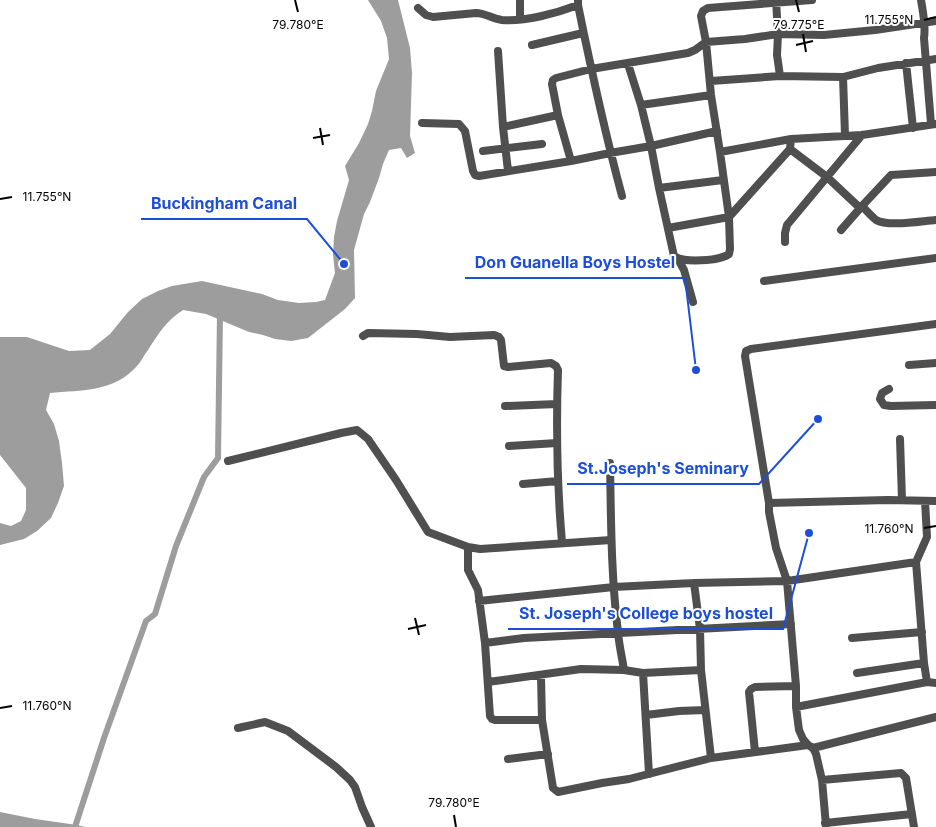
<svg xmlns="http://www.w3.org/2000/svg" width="936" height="827" viewBox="0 0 936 827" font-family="Inter,sans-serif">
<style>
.water{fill:#9d9d9d}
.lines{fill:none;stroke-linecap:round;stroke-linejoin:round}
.canal{stroke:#9d9d9d;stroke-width:6}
.minor{stroke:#4f4f4f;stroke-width:8}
.ticks{fill:none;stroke:#000;stroke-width:2}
.ticks-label{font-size:12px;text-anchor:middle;fill:#000;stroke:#fff;stroke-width:4;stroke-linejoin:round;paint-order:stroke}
.leader{fill:none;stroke:#1d4ed8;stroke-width:2}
.callout-dot{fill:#1d4ed8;stroke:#fff;stroke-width:2}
.callout-label{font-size:16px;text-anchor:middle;font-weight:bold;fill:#1d4ed8;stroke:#fff;stroke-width:4;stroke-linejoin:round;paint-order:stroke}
</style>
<rect width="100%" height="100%" fill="#fff"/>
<path class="water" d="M 368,0 L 398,0 L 410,48 L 412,73 L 410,136 L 415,153 L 407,158 L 401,148 L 389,150 L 383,164 L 379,178 L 370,202 L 364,214 L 354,250 L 355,298 L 345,309 L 308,338 L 291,341 L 275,339 L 263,335 L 249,332 L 206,314 L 183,310 C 166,321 159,333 148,350 C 144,355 141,362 137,366 C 114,392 82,390 50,393 L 46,410 L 54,424 L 59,441 L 62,463 L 64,486 L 58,503 L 51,518 L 37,531 L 24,539 L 0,545 L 0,523 L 11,526 L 21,521 L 26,510 L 26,488 L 0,455 L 0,337 L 27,337 L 69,351 L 90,350 L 110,334 L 128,312 L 142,299 L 158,291 L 172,286 L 202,281 L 262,294 L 278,300 L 299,303 L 316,302 L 325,300 L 335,273 L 333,255 L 334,237 L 337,221 L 349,180 L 345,166 L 359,143 L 368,124 L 372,111 L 376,91 L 389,59 L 387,38 L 381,21 Z
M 0,812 L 35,819 L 77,825 L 85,827 L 0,827 Z"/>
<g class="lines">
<path class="canal" d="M 75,827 L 104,738 L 146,621 L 155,614 L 176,546 L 204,477 L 218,458 L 220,313"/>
<path class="minor" d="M 578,0 L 578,5 C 591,69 605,133 622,196
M 776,0 L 778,34 L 777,55 L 780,76
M 921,0 C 923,12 926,26 924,38 L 931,124
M 418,8 L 426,15 L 433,17 L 476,13 C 485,13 493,19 502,20 C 525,22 557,13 578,5
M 520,19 L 520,0
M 532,45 L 583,33
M 498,51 L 503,127 L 558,115 L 571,161
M 906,63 L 913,128
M 628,64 L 641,105 L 651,146 L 659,188 L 674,256 C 683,263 720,261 729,254 L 730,249 L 729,217 L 720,152 L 711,95 L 706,42 L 701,16 L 703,11 L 708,8 L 812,0
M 843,77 L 845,135
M 711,81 L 780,76 L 843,77 L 878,68 L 936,59
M 641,105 L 711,95
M 558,115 L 552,84 L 553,80 L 556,78 L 591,69 L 688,53 L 695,50 L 706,42 L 745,39 L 778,34 L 824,35 L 875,30 L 936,21
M 422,123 L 459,124 L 465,131 L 473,171 L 475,175 L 479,176 L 571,161 L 610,153 L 651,146 L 717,131
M 503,127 L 508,171
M 790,149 L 827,177 L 860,208
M 483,151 L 542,144
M 720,152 L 791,139 L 862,135 L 936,124
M 659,188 L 723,180
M 862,206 C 866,210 871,216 876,220 C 888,227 921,221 936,220
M 668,228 L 729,217 L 790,149 L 791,139
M 841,230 L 862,206 L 891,175 L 936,172
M 785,242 L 785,233 L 787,225 L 862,135
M 678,259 L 684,270 L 693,302
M 764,281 L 936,258
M 936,324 L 751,349 L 746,351 L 745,356 L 769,503 L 888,500 L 936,501
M 363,336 L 368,333 L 417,334 L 450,337 L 494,335 L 499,337 L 501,340 L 504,366 L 508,367 L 551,363 L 556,366 L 558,370 C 556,428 557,485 562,542
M 909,365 L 936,363
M 889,389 L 882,393 L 880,399 L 884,405 L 891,406 L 936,405
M 505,406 L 557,404
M 900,439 L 902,500
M 509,446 L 557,443
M 228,461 L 341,433 L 357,430 L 368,439 L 396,480 L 428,532 L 468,547 L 480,549 L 611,540
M 610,463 C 611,519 611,576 618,632 C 619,645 622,657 624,670
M 523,484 L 558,481
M 925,501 L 927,537 L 916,562 L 924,663 L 927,682
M 769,503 L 769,512 L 776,548 L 787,581 L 796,686 L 796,707 L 799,730 L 803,739 L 808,745 L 813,748 L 816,754 L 822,780 L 901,773 L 906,778 L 914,827
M 468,547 L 468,570 L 478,590 L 485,643
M 694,583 L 700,629 L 701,670 L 711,758
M 479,601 L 614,587 L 694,583 L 787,581 L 916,562
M 791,624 L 524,638 L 485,643 L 490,716 L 492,719 L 495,720 L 542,720 L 553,788 L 558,792 L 602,783 L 629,779 L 711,758 L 808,745
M 852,638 L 922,632
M 857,673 L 924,663
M 541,676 L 542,720
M 488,682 L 581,669 L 624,670 L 643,673
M 796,707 L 927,682 L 936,683
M 646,715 L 679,711 L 705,710
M 238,728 L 265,722 L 288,731 L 336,767 L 350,780 L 355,787 L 362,807 L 371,827
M 813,748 L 936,717
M 755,752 L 749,692 L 751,689 L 755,687 L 796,686
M 508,759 L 548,754
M 649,774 L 643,673 L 701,670
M 822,780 L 826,826
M 825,823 L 912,814"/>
</g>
<path class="ticks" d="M 295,0 L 298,12M 796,0 L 799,12M 924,20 L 936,17M 803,34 L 806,52M 796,45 L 813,41M 320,128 L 323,145M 313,138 L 330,135M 0,199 L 12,197M 924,528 L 936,526M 415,618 L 419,635M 408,629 L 426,625M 0,708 L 12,706M 454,815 L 456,827"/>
<g class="ticks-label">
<text x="889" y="24">11.755°N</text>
<text x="298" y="29">79.780°E</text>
<text x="799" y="29">79.775°E</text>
<text x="47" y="201">11.755°N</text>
<text x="889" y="533">11.760°N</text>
<text x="47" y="710">11.760°N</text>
<text x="454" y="807">79.780°E</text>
</g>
<path class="leader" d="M344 264L307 219H141M696 370L685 278H465M818 419L759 484H567M809 533L783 629H508"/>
<g class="callout-dot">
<circle cx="344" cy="264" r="5"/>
<circle cx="696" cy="370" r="5"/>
<circle cx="818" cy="419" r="5"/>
<circle cx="809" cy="533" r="5"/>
</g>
<g class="callout-label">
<text x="224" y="209">Buckingham Canal</text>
<text x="575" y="268">Don Guanella Boys Hostel</text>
<text x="663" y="474">St.Joseph's Seminary</text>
<text x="646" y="619">St. Joseph's College boys hostel</text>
</g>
</svg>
